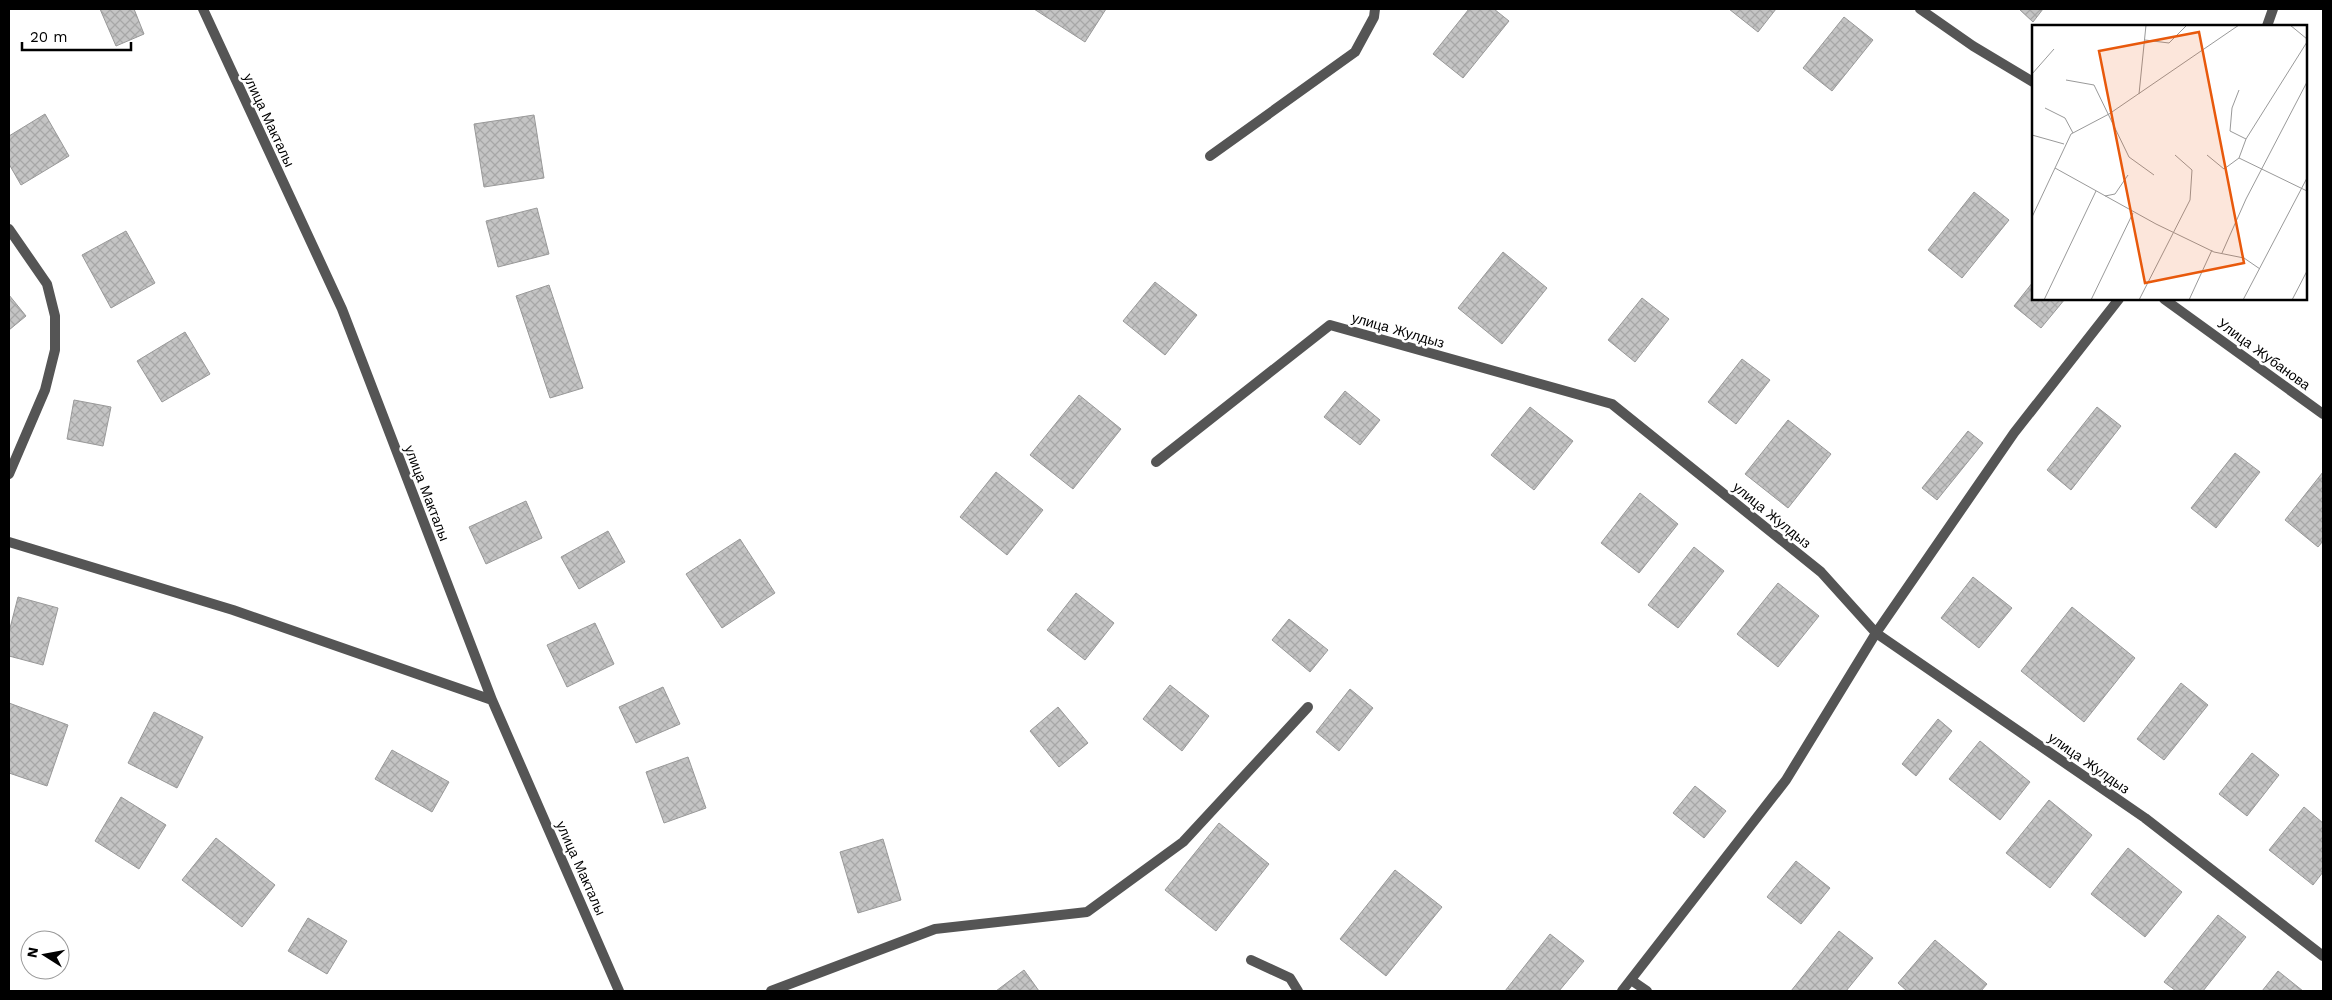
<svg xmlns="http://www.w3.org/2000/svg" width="2332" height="1000" viewBox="0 0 2332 1000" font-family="'Work Sans',sans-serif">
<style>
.building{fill:url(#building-cross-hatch);stroke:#999}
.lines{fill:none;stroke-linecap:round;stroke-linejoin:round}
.minor{stroke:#555;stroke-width:10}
.labels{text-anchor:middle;stroke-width:5;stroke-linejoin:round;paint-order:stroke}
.street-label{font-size:14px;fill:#000;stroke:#fff}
.inset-road{fill:none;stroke:#999;stroke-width:1}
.view{fill:#e8590c;fill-opacity:0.15;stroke:#e8590c;stroke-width:2.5}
.inset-edge{fill:none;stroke:#000;stroke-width:2.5}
</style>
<defs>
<pattern id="building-cross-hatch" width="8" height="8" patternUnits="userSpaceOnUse" patternTransform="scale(1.25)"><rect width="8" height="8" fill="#c4c4c4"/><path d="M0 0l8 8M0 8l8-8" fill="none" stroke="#a7a7a7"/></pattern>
</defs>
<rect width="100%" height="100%" fill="#fff"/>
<path class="building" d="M 100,9 L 134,9 L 144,34 L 116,46 Z
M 1034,9 L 1106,9 L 1085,42 Z
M 1469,9 L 1494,9 L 1509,21 L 1463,78 L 1433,54 Z
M 1729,9 L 1776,9 L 1758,32 Z
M 2019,9 L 2043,9 L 2033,22 Z
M 1844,17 L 1873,40 L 1832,91 L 1803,68 Z
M 45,114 L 69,156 L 21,185 L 9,164 L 9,136 Z
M 534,115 L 544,178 L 484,187 L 474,124 Z
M 1974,192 L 2009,220 L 1962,278 L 1928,250 Z
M 537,208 L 549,254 L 498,267 L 486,221 Z
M 126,231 L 155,283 L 111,308 L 82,255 Z
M 1503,252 L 1547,288 L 1502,344 L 1458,308 Z
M 1155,282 L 1197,315 L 1165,355 L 1123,321 Z
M 2033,282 L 2033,299 L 2065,299 L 2041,328 L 2014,306 Z
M 549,285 L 583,388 L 550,398 L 516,296 Z
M 9,295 L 26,316 L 9,330 Z
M 1642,298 L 1669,319 L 1635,362 L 1608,340 Z
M 185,332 L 210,374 L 162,402 L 137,361 Z
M 1742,359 L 1770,380 L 1736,424 L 1708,402 Z
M 1345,391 L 1380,420 L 1360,445 L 1324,417 Z
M 1079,395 L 1121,429 L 1073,489 L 1030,455 Z
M 74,400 L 111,407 L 103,446 L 67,439 Z
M 1530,407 L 1573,441 L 1534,490 L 1491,455 Z
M 2097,407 L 2121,426 L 2071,490 L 2047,470 Z
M 1788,420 L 1831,454 L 1788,508 L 1745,474 Z
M 1968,431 L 1983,443 L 1937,500 L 1922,488 Z
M 2235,453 L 2260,472 L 2216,528 L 2191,508 Z
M 996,472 L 1043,510 L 1007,555 L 960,517 Z
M 2323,472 L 2323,541 L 2318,547 L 2285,520 Z
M 1640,493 L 1678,524 L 1639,573 L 1601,543 Z
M 526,501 L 542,538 L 486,564 L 469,527 Z
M 608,531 L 625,562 L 579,589 L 561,557 Z
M 740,539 L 775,593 L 722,628 L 686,574 Z
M 1694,547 L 1724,571 L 1678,628 L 1648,605 Z
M 1973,577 L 2012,608 L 1979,648 L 1941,618 Z
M 1778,583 L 1819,616 L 1778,667 L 1737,634 Z
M 1076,593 L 1114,623 L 1085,660 L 1047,630 Z
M 18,597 L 58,608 L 43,665 L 9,656 L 9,632 Z
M 2072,607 L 2135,658 L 2084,722 L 2021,671 Z
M 1289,619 L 1328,650 L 1310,672 L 1272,640 Z
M 595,623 L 614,664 L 567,687 L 547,645 Z
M 2181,683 L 2208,705 L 2164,760 L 2137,739 Z
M 1170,685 L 1209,716 L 1182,751 L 1143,719 Z
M 663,687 L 680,724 L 636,743 L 619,707 Z
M 1350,689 L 1373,708 L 1339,751 L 1316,732 Z
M 9,703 L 68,725 L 47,786 L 9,773 Z
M 1058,707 L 1088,743 L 1059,767 L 1030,731 Z
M 154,712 L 203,737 L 177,788 L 128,763 Z
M 1938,719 L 1952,731 L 1916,776 L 1902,764 Z
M 1980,741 L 2030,782 L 2000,820 L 1949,779 Z
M 392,750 L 449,782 L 432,812 L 375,779 Z
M 2252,753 L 2279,775 L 2247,816 L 2219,794 Z
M 688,757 L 706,808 L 664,823 L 646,772 Z
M 1695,786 L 1726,811 L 1704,838 L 1673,813 Z
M 121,797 L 166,825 L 139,869 L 95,841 Z
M 2049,800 L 2092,835 L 2050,888 L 2006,853 Z
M 2304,807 L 2323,823 L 2323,872 L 2313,885 L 2269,850 Z
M 1219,823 L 1269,864 L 1216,931 L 1165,890 Z
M 216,838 L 275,885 L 242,927 L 182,880 Z
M 883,839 L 901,900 L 858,913 L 840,852 Z
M 2128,848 L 2182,892 L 2145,937 L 2091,894 Z
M 1796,861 L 1830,888 L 1801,924 L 1767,897 Z
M 1395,870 L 1442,907 L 1386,976 L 1340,939 Z
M 2218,915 L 2246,937 L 2203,991 L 2176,991 L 2164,982 Z
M 308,918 L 347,941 L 327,974 L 288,951 Z
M 1839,931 L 1873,958 L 1846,991 L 1791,991 Z
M 1550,934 L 1584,961 L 1559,991 L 1505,991 Z
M 1935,940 L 1987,984 L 1981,991 L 1907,991 L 1898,983 Z
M 1024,970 L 1039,991 L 996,991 Z
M 2278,971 L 2303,991 L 2262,991 Z"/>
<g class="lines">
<path class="minor" d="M 203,9 L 342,309 L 492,700 L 619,991
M 1920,9 L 1973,46 L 2033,82
M 2267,26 L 2273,9
M 1210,156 L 1355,52 L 1374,17 L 1375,9
M 9,229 L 47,284 L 55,316 L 55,350 L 45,390 L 9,474
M 2164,299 L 2323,414
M 1156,462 L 1330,325 L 1612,404 L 1821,572 L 1876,633 L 2145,818 L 2323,956
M 9,542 L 233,610 L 492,700
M 1251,960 L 1290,978 L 1298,991
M 1631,980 L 1647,991
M 771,991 L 935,929 L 1087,912 L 1183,842 L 1308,707
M 1622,991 L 1786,780 L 1876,633 L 2014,433 L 2119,299"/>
</g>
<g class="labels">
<g class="street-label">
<text transform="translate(269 120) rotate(65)" y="5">улица Макталы</text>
<text transform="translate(1398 330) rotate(16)" y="5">улица Жулдыз</text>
<text transform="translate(2264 354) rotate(36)" y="5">Улица Жубанова</text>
<text transform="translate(427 493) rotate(69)" y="5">улица Макталы</text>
<text transform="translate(1772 515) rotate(39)" y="5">улица Жулдыз</text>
<text transform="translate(2089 763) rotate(35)" y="5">улица Жулдыз</text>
<text transform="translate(581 868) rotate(66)" y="5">улица Макталы</text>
</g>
</g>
<g transform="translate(2032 25)">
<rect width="275" height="275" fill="#fff"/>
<path class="inset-road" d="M 258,0 L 275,14M 113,15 L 137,18 L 155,0M 0,49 L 22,24M 34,55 L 62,60 L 97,132 L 122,150M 207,65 L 200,83 L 198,106 L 214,114 L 207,133 L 275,166M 107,69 L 114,0M 13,83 L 33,93 L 41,108M 0,110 L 32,119M 214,114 L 275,17M 175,130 L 192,144 L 207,133M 23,143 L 124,199 L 182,227 L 212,233 L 228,244M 73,171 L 83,169 L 96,150M 0,192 L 39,109 L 77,89 L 207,0M 190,228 L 214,174 L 275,57M 12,275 L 64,166M 59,275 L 101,188M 107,275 L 158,175 L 160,145 L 143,130M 157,275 L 180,225M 211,275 L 275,153M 260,275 L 275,246"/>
<path class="view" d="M 167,7 L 212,238 L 113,258 L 67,26 Z"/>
<rect width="275" height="275" class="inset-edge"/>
</g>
<rect width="2332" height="1000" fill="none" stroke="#000000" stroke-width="20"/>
<g transform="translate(45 955) rotate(281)"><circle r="24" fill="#ffffff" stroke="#999999"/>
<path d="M0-4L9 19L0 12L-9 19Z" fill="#000000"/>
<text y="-8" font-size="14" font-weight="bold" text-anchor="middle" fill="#000000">N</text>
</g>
<path d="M22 42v8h109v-8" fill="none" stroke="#000000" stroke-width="2.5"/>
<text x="30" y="42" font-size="15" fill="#000000" stroke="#ffffff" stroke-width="4" paint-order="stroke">20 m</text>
</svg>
